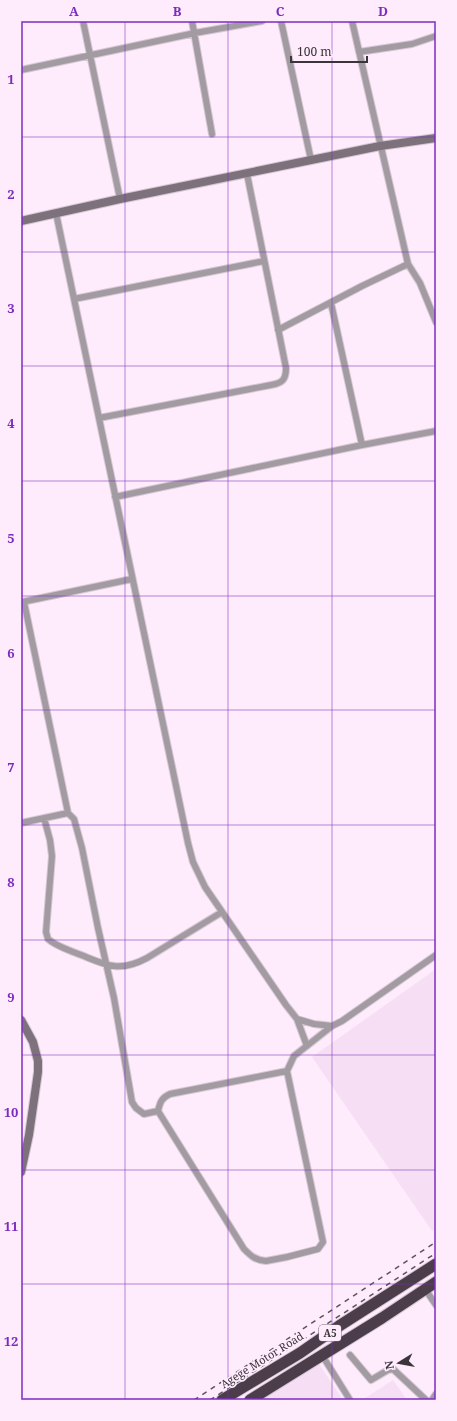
<svg xmlns="http://www.w3.org/2000/svg" width="457" height="1421" viewBox="0 0 457 1421" font-family="'Noto Serif',serif">
<style>
.built{fill:#f6def4}
.lines{fill:none;stroke-linecap:round;stroke-linejoin:round}
.street-casing{stroke:#d7c7d5;stroke-width:8}
.secondary-casing{stroke:#d7c7d5;stroke-width:10}
.highway-casing{stroke:#d7c7d5;stroke-width:13}
.street{stroke:#a39ba2;stroke-width:6}
.secondary{stroke:#7d727c;stroke-width:8}
.highway{stroke:#4b3d4a;stroke-width:11}
.rail{stroke:#5c535b;stroke-width:1.5;stroke-dasharray:5 5;stroke-linecap:butt}
.grid{fill:none;stroke:#7b2cbf;stroke-width:1;stroke-opacity:0.55}
.labels{text-anchor:middle;stroke-width:3.5;stroke-linejoin:round;paint-order:stroke}
.shield{fill:#feecfc;stroke:#766b75;stroke-width:1}
.shield-label{font-size:10px;font-weight:bold;fill:#3b343b}
.street-label{font-size:11px;fill:#3b343b;stroke:#feecfc}
.neatline{fill:none;stroke:#7b2cbf;stroke-width:1.5}
.grid-label{font-size:13px;text-anchor:middle;font-weight:bold;fill:#7b2cbf}
</style>
<rect width="100%" height="100%" fill="#feecfc"/>
<path class="built" d="M 436,969 L 436,1229 L 432,1231 L 312,1057 Z
M 317,1361 L 343,1400 L 254,1400 Z
M 393,1380 L 407,1400 L 362,1400 Z"/>
<g class="lines">
<g class="street-casing">
<path id="street" d="M 83,21 L 120,199
M 192,21 L 212,134
M 281,21 L 311,160
M 352,21 L 408,264 L 420,283 L 436,322
M 359,52 L 412,44 L 436,36
M 21,70 L 195,33 L 262,21
M 56,213 L 188,843 L 193,862 L 205,887 L 286,1005 L 297,1019 L 314,1024 L 332,1026 L 342,1021 L 436,955
M 74,299 L 264,261
M 331,303 L 362,445
M 278,330 L 362,286 L 408,264
M 99,418 L 271,385 C 283,383 286,379 286,368 L 247,174
M 115,497 L 362,445 L 436,431
M 22,602 L 132,579
M 24,602 L 68,813 L 74,819 L 82,848 L 98,928 L 114,998 L 132,1102 L 136,1108 L 144,1114 L 158,1111
M 44,818 L 50,840 L 52,856 L 46,932 L 48,939 C 56,946 66,949 76,953 C 105,964 117,974 147,958 L 222,912
M 21,823 L 68,813
M 297,1019 L 307,1046
M 287,1071 L 170,1094 C 161,1098 160,1103 158,1111 L 244,1249 C 251,1256 255,1260 266,1261 L 287,1257 L 318,1249 L 323,1242 L 287,1071 L 294,1056 L 332,1026
M 425,1289 L 436,1305
M 322,1355 L 350,1400
M 350,1355 L 371,1380 L 388,1370 L 393,1369 L 426,1400
M 432,1400 L 436,1394"/>
</g>
<g class="secondary-casing">
<path id="secondary" d="M 21,221 L 120,199 L 380,146 L 436,138
M 21,1020 L 33,1042 L 38,1061 L 38,1072 L 29,1135 L 21,1172"/>
</g>
<g class="highway-casing">
<path id="highway" d="M 222,1400 L 300,1353 L 339,1326 L 436,1264
M 250,1400 L 382,1318 L 436,1282"/>
</g>
<use href="#street" class="street"/>
<use href="#secondary" class="secondary"/>
<use href="#highway" class="highway"/>
<path class="rail" d="M 194,1400 L 436,1242
M 210,1400 L 436,1253"/>
</g>
<path class="grid" d="M 125,21 L 125,1400M 228,21 L 228,1400M 332,21 L 332,1400M 21,137 L 436,137M 21,252 L 436,252M 21,366 L 436,366M 21,481 L 436,481M 21,596 L 436,596M 21,710 L 436,710M 21,825 L 436,825M 21,940 L 436,940M 21,1055 L 436,1055M 21,1170 L 436,1170M 21,1284 L 436,1284"/>
<g class="labels">
<rect class="shield" x="319" y="1325" width="22" height="16" rx="3"/>
<g class="shield-label">
<text x="330" y="1337">A5</text>
</g>
<g class="street-label">
<text transform="translate(262 1360) rotate(-32)" y="4">Agege Motor Road</text>
</g>
</g>
<rect width="457" height="1421" fill="none" stroke="#feecfc" stroke-width="44"/>
<g transform="translate(399 1363) rotate(259)" stroke="#feecfc" stroke-width="3" paint-order="stroke">
<path d="M0-3L7 15L0 10L-7 15Z" fill="#3b343b"/>
<text y="-6" font-size="11" font-weight="bold" text-anchor="middle" fill="#3b343b">N</text>
</g>
<path d="M291 56v6h76v-6" fill="none" stroke="#3b343b" stroke-width="2"/>
<text x="297" y="56" font-size="12" fill="#3b343b" stroke="#feecfc" stroke-width="3" paint-order="stroke">100 m</text>
<rect x="22" y="22" width="413" height="1377" class="neatline"/>
<g class="grid-label">
<text x="74" y="16">A</text>
<text x="177" y="16">B</text>
<text x="280" y="16">C</text>
<text x="383" y="16">D</text>
<text x="11" y="84">1</text>
<text x="11" y="199">2</text>
<text x="11" y="313">3</text>
<text x="11" y="428">4</text>
<text x="11" y="543">5</text>
<text x="11" y="658">6</text>
<text x="11" y="772">7</text>
<text x="11" y="887">8</text>
<text x="11" y="1002">9</text>
<text x="11" y="1117">10</text>
<text x="11" y="1231">11</text>
<text x="11" y="1346">12</text>
</g>
</svg>
